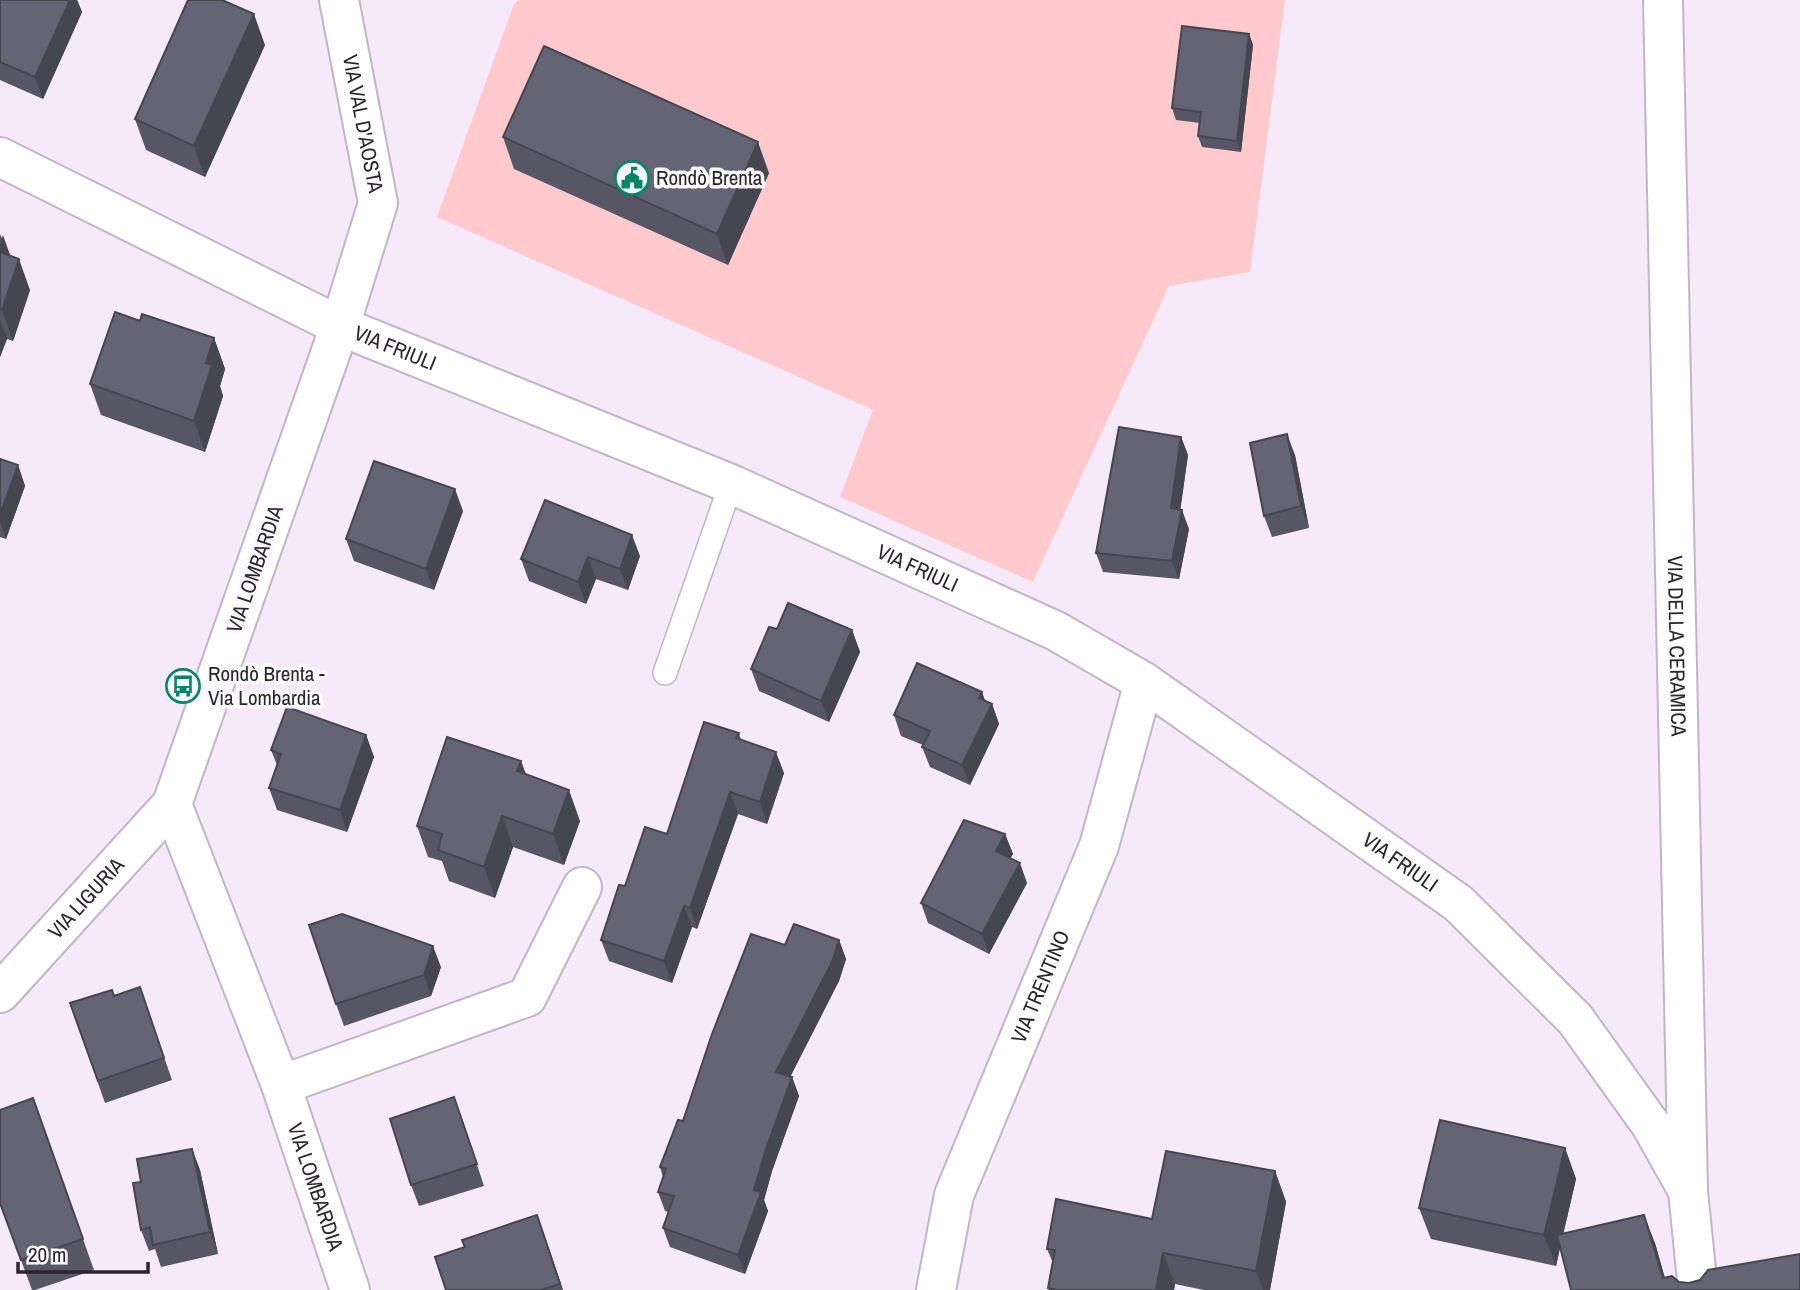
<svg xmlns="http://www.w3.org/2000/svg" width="1800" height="1290" viewBox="0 0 1800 1290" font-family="'Archivo Narrow',sans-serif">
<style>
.green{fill:#ffc9cd}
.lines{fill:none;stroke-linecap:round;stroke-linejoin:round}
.lane-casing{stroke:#c1b6c7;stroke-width:26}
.street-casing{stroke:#c1b6c7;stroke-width:42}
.lane{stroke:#fff;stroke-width:23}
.street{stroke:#fff;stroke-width:38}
.wall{fill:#565664}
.shaded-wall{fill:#464651}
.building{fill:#646474;stroke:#464651;stroke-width:2}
.labels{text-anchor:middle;stroke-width:7;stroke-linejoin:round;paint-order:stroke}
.street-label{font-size:21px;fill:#2a262c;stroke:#fcfafd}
.poi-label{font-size:21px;fill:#2a262c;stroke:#fcfafd;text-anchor:start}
</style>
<rect width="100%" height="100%" fill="#f5e9fa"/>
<path class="green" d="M 519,0 L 1285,0 L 1250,272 L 1169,286 L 1033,582 L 840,497 L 873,410 L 437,217 L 514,4 Z"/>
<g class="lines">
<g class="lane-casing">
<path id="lane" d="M 665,673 L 731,484"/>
</g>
<g class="street-casing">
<g id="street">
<path id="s1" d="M 339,0 L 378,203 L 340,326 L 172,804 L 281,1085 L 350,1290"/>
<path id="s2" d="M 1663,0 L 1688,1191 L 1698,1290"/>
<path id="s3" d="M 0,157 L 340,326 L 731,484 L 1056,631 L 1144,682 L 1458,903 L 1575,1019 L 1651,1125 L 1688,1191"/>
<path id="s4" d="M 0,993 L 172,804"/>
<path d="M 281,1085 L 527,997 L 582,887"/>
<path id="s5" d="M 936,1290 L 954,1195 L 1099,846 L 1144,682"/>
</g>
</g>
<use href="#lane" class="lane"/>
<use href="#street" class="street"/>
</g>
<path class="wall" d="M 0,0 L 77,0 L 82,12 L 43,99 L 0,80 Z
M 1249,34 L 1253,45 L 1241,152 L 1202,147 L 1198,136 L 1200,123 L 1176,120 L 1172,108 Z
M 265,45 L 205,177 L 146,150 L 135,119 Z
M 503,137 L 769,173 L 728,265 L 514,169 Z
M 0,234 L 10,255 L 30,290 L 13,341 L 7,339 L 0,357 Z
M 140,321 L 214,338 L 225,369 L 220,386 L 223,396 L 205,452 L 101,415 L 90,384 Z
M 1181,437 L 1188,455 L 1180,510 L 1189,529 L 1179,579 L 1103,572 L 1096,553 Z
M 1295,455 L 1309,528 L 1272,537 L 1264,516 Z
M 0,459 L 18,465 L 25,486 L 6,539 L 0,537 Z
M 463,511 L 434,590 L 354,561 L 346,539 Z
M 640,556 L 628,590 L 596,579 L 586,604 L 529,581 L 521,559 Z
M 777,629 L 852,630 L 860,652 L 829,722 L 759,691 L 751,669 Z
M 982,692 L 985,701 L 992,704 L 999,724 L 970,785 L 930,767 L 922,747 L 923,745 L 901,736 L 894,715 Z
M 739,733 L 741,740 L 784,773 L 767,824 L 738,814 L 697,929 L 692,927 L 672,983 L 609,961 L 601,940 L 625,886 L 667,834 Z
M 366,735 L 374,757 L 347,832 L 277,810 L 269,788 L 277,765 L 271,750 Z
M 526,775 L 580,821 L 564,865 L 513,847 L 495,898 L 449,881 L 442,861 L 428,857 L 417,826 Z
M 1005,834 L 1013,854 L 1010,858 L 1027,883 L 989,954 L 928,923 L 921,903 Z
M 839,940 L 846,959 L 839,981 L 790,1077 L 792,1077 L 799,1096 L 772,1171 L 764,1200 L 768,1211 L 745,1274 L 670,1247 L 663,1228 L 669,1212 L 665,1211 L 658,1192 L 663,1177 L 660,1167 L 785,945 Z
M 441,967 L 431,996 L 344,1026 L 336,1004 Z
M 140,987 L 172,1080 L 105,1103 L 70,1003 L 112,990 L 114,996 Z
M 33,1098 L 94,1270 L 35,1290 L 32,1290 L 0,1203 Z
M 462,1119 L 484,1186 L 419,1206 L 411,1185 Z
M 1565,1148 L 1576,1179 L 1563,1234 L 1655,1243 L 1665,1278 L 1679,1282 L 1689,1283 L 1800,1290 L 1571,1290 L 1560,1247 L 1556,1266 L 1431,1239 L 1419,1208 Z
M 192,1149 L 200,1170 L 218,1254 L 161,1267 L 155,1249 L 149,1251 L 141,1230 L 141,1182 Z
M 1275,1171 L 1286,1202 L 1270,1290 L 1204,1290 L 1175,1284 L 1174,1290 L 1049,1290 L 1048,1288 L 1053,1263 L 1047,1249 L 1152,1219 Z
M 545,1237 L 563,1290 L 446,1290 Z"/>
<path class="shaded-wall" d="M 70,0 L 77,0 L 82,12 L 43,99 L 35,77 Z
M 254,14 L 265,45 L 205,177 L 194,146 Z
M 1249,34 L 1253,45 L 1241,152 L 1237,141 Z
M 758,142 L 769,173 L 728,265 L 717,234 Z
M 3,235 L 14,266 L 0,257 L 0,244 Z
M 19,259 L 30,290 L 13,341 L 2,310 Z
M 0,320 L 7,339 L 0,357 Z
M 214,338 L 225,369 L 220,386 L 223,396 L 205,452 L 194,421 L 206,363 Z
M 1287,434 L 1295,455 L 1309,528 L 1301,506 Z
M 1181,437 L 1188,455 L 1178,527 L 1171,508 Z
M 18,465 L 25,486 L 6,539 L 0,521 L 0,515 Z
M 455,489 L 463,511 L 434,590 L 426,569 Z
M 1182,510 L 1189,529 L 1179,579 L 1172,561 Z
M 632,535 L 640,556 L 628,590 L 620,569 Z
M 588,557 L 596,579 L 586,604 L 578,582 Z
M 852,630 L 860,652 L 829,722 L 821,701 Z
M 982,692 L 988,710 L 992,704 L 999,724 L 970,785 L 962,765 L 979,698 Z
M 366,735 L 374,757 L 347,832 L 340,810 Z
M 776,752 L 784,773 L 767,824 L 760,802 Z
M 521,761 L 533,792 L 517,771 Z
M 569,790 L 580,821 L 564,865 L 553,834 Z
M 730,792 L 738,814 L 697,929 L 690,908 Z
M 502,816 L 513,847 L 495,898 L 484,867 Z
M 1005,834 L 1013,854 L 1003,871 L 996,851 Z
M 1020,863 L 1027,883 L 989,954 L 982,934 Z
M 684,906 L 692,927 L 672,983 L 664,961 Z
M 839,940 L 846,959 L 839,981 L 783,1091 L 776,1072 Z
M 433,946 L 441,967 L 431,996 L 424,975 Z
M 792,1077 L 799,1096 L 772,1171 L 764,1200 L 768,1211 L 745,1274 L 738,1255 L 765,1152 Z
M 1565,1148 L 1576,1179 L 1556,1266 L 1544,1235 Z
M 192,1149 L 200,1170 L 218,1254 L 210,1232 Z
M 1275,1171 L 1286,1202 L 1270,1290 L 1263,1290 L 1256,1271 Z
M 537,1215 L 545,1237 L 563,1290 L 560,1284 Z
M 1644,1215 L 1655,1243 L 1668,1290 L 1663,1278 Z
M 1163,1253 L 1175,1284 L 1174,1290 L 1156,1290 Z"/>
<path class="building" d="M 0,0 L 70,0 L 35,77 L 0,62 Z
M 188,0 L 222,0 L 254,14 L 194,146 L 135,119 Z
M 1182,26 L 1249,34 L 1237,141 L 1198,136 L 1201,112 L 1172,108 Z
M 544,46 L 758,142 L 717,234 L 503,137 Z
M 0,252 L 19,259 L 2,310 L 0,309 Z
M 115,312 L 140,321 L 142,314 L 214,338 L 206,363 L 212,365 L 194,421 L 90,384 Z
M 1119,427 L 1181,437 L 1171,508 L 1182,510 L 1172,561 L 1096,553 Z
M 1287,434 L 1301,506 L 1264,516 L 1250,443 Z
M 0,459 L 18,465 L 0,515 Z
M 374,461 L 455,489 L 426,569 L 346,539 Z
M 545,500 L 632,535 L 620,569 L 588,557 L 578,582 L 521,559 Z
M 788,603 L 852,630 L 821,701 L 751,669 L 769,627 L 777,629 Z
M 917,663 L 982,692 L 979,698 L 992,704 L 962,765 L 922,747 L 930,731 L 894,715 Z
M 287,707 L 366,735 L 340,810 L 269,788 L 281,754 L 271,750 Z
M 704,722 L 739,733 L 736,738 L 776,752 L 760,802 L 730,792 L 690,908 L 684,906 L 664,961 L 601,940 L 619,885 L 625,886 L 645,827 L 667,834 Z
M 447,737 L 521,761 L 517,771 L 569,790 L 553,834 L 502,816 L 484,867 L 438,850 L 442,834 L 417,826 Z
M 964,820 L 1005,834 L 996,851 L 1020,863 L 982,934 L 921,903 Z
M 342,914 L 433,946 L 424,975 L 336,1004 L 309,925 Z
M 794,924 L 839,940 L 832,962 L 776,1072 L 792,1077 L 765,1152 L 754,1190 L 761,1192 L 738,1255 L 663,1228 L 674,1196 L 658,1192 L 666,1169 L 660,1167 L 678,1120 L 683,1121 L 712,1034 L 751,934 L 785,945 Z
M 140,987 L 164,1058 L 98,1081 L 70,1003 L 112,990 L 114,996 Z
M 454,1097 L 477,1164 L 411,1185 L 390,1119 Z
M 33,1098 L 83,1239 L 21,1260 L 0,1203 L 0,1110 Z
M 1440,1120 L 1565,1148 L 1544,1235 L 1419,1208 Z
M 192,1149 L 210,1232 L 153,1245 L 150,1227 L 141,1230 L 133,1183 L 141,1182 L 137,1159 Z
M 1166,1151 L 1275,1171 L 1256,1271 L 1163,1253 L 1156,1290 L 1057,1290 L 1048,1288 L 1055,1250 L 1047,1249 L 1056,1199 L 1152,1219 Z
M 537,1215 L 560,1284 L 541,1290 L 446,1290 L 435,1257 L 465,1247 L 462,1240 Z
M 1644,1215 L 1663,1278 L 1672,1276 L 1679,1282 L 1689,1283 L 1700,1280 L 1708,1270 L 1800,1254 L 1800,1290 L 1571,1290 L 1557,1235 Z"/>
<defs>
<g id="civic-ring" transform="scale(1.75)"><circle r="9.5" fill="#fcfafd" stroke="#028568" stroke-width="1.5"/><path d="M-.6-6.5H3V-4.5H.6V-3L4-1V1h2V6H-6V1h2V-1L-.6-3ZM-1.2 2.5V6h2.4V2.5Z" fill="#028568"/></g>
<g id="bus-ring" transform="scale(1.75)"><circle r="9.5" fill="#fcfafd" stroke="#028568" stroke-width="1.5"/><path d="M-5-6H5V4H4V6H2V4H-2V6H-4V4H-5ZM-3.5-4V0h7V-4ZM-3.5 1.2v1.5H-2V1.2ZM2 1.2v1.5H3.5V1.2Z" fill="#028568"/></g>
</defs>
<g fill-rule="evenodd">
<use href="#civic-ring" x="632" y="178"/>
<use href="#bus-ring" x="183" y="686"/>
</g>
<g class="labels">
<g class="street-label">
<text dy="7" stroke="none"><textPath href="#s1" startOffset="126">VIA VAL D'AOSTA</textPath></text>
<text dy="7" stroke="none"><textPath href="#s3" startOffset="439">VIA FRIULI</textPath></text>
<text transform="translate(255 569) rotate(-71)" y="7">VIA LOMBARDIA</text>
<text dy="7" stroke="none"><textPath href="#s3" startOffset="1006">VIA FRIULI</textPath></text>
<text dy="7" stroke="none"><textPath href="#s2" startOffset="646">VIA DELLA CERAMICA</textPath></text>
<text dy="7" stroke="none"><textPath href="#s3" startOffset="1573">VIA FRIULI</textPath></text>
<text dy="7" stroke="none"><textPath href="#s4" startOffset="128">VIA LIGURIA</textPath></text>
<text dy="7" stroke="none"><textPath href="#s5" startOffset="322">VIA TRENTINO</textPath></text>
<text dy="7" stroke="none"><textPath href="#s1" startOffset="1251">VIA LOMBARDIA</textPath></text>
</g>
<g class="poi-label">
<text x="656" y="185">Rondò Brenta</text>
<text x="208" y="681">Rondò Brenta -<tspan x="208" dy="24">Via Lombardia</tspan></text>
</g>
</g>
<path d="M18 1262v10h130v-10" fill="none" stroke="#2a262c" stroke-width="3.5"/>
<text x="28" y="1262" font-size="21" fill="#2a262c" stroke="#fcfafd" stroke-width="5" paint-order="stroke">20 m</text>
</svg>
